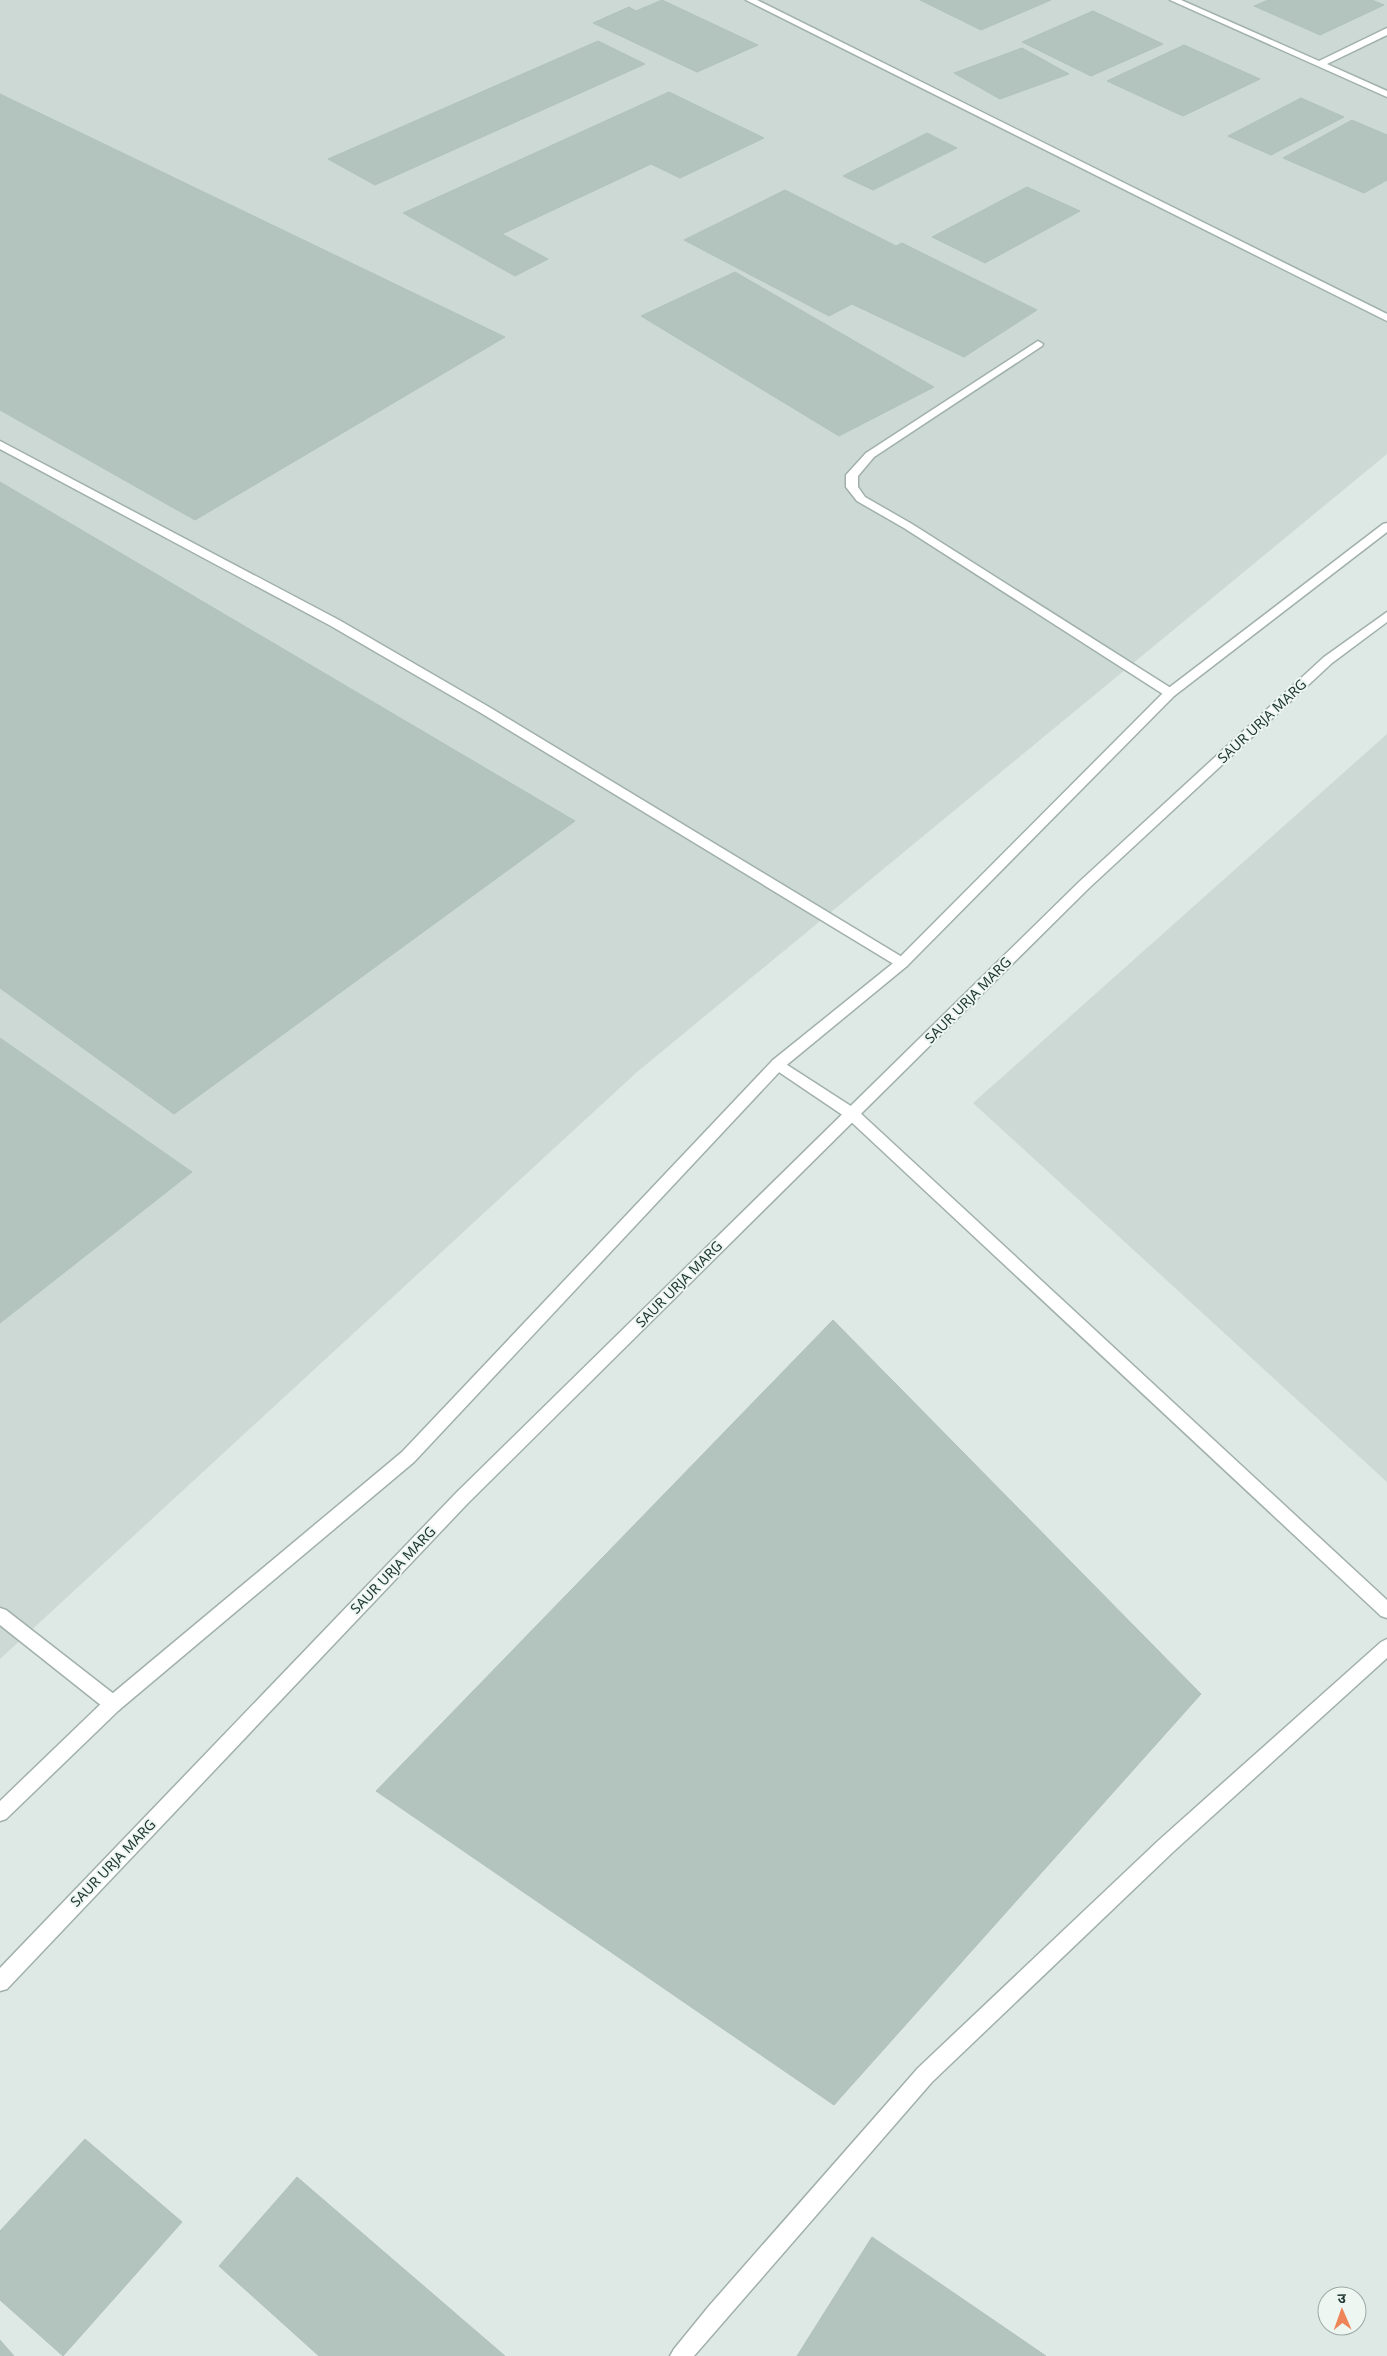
<svg xmlns="http://www.w3.org/2000/svg" width="1387" height="2356" viewBox="0 0 1387 2356" font-family="'Noto Sans','Noto Sans Devanagari',sans-serif">
<style>
.built{fill:#ccd9d4}
.building{fill:#b3c4be;stroke:#b1c2bc}
.lines{fill:none;stroke-linecap:round;stroke-linejoin:round}
.service-casing{stroke:#a1b0ac;stroke-width:3}
.minor-casing{stroke:#a1b0ac;stroke-width:3}
.tertiary-casing{stroke:#a1b0ac;stroke-width:3}
.service{fill:#fff;fill-rule:evenodd}
.minor{fill:#fff;fill-rule:evenodd}
.tertiary{fill:#fff;fill-rule:evenodd}
.labels{text-anchor:middle;stroke-width:4;stroke-linejoin:round;paint-order:stroke}
.street-label{font-size:14px;fill:#203833;stroke:#eef6f2}
</style>
<rect width="100%" height="100%" fill="#dee9e5"/>
<path class="built" d="M 0,0 L 1387,0 L 1387,454 L 637,1072 L 0,1659 Z
M 1387,734 L 1387,1482 L 973,1103 Z"/>
<path class="building" d="M 662,0 L 758,45 L 697,72 L 593,23 L 629,7 L 636,11 Z
M 920,0 L 1051,0 L 981,30 Z
M 1268,0 L 1372,0 L 1384,5 L 1320,35 L 1254,6 Z
M 1093,11 L 1163,44 L 1091,76 L 1022,42 Z
M 598,41 L 645,64 L 375,185 L 328,159 Z
M 1184,45 L 1260,79 L 1183,116 L 1107,81 Z
M 1022,48 L 1069,74 L 1000,99 L 954,73 Z
M 669,92 L 764,138 L 680,178 L 651,164 L 502,234 L 548,259 L 515,276 L 403,213 Z
M 0,94 L 505,337 L 195,520 L 0,410 Z
M 1301,98 L 1344,117 L 1271,155 L 1228,136 Z
M 1352,120 L 1387,135 L 1387,180 L 1364,193 L 1283,158 Z
M 927,133 L 957,148 L 873,190 L 843,176 Z
M 1027,187 L 1080,211 L 985,263 L 932,237 Z
M 785,190 L 896,246 L 902,243 L 1037,310 L 964,357 L 852,304 L 829,316 L 684,240 Z
M 735,272 L 934,387 L 839,436 L 641,316 Z
M 0,482 L 575,821 L 174,1114 L 0,988 Z
M 0,1038 L 192,1172 L 0,1323 Z
M 833,1320 L 1201,1694 L 834,2105 L 376,1791 Z
M 85,2139 L 182,2222 L 63,2356 L 0,2300 L 0,2231 Z
M 297,2177 L 505,2356 L 319,2356 L 219,2266 Z
M 872,2237 L 1046,2356 L 797,2356 Z
M 0,2340 L 14,2356 L 0,2356 Z"/>
<g class="lines">
<g class="service-casing">
<path id="service" d="M 746,0 L 757,0 L 1387,314 L 1387,321 Z
M 1170,0 L 1181,0 L 1319,61 L 1387,28 L 1387,35 L 1327,64 L 1387,91 L 1387,97 Z
M 1038,341 L 1043,344 L 1042,346 L 874,457 L 858,476 L 858,487 L 865,497 L 912,524 L 1174,690 L 1176,693 L 1174,696 L 1166,696 L 904,528 L 857,501 L 846,487 L 846,475 L 866,453 Z
M 0,441 L 339,620 L 489,707 L 907,960 L 909,963 L 907,966 L 897,966 L 481,713 L 331,626 L 0,449 Z
M 0,1608 L 6,1610 L 119,1698 L 122,1704 L 119,1710 L 113,1712 L 107,1710 L 0,1625 Z"/>
</g>
<g class="minor-casing">
<path id="minor" d="M 778,1059 L 857,1110 L 1387,1600 L 1387,1618 L 1381,1616 L 847,1118 L 773,1068 L 771,1064 L 773,1060 Z
M 1387,1639 L 1387,1658 L 1173,1852 L 932,2082 L 694,2356 L 670,2356 L 674,2349 L 709,2306 L 918,2068 L 1159,1840 L 1381,1642 Z"/>
</g>
<g class="tertiary-casing">
<path id="tertiary" d="M 1387,523 L 1387,532 L 1174,696 L 907,966 L 783,1068 L 414,1462 L 119,1710 L 6,1819 L 0,1821 L 0,1801 L 107,1698 L 402,1452 L 773,1060 L 897,960 L 1166,690 L 1383,524 Z
M 1387,612 L 1387,622 L 1332,663 L 1089,888 L 468,1503 L 7,1989 L 0,1991 L 0,1968 L 456,1493 L 1079,882 L 1324,657 Z"/>
</g>
<use href="#service" class="service"/>
<use href="#minor" class="minor"/>
<use href="#tertiary" class="tertiary"/>
</g>
<g class="labels">
<g class="street-label">
<text transform="translate(1262 721) rotate(-43)" y="5">SAUR URJA MARG</text>
<text transform="translate(968 1000) rotate(-45)" y="5">SAUR URJA MARG</text>
<text transform="translate(679 1284) rotate(-45)" y="5">SAUR URJA MARG</text>
<text transform="translate(393 1570) rotate(-46)" y="5">SAUR URJA MARG</text>
<text transform="translate(113 1863) rotate(-46)" y="5">SAUR URJA MARG</text>
</g>
</g>
<g transform="translate(1342 2311) rotate(358)"><circle r="24" fill="#eef6f2" stroke="#9caaa6"/>
<path d="M0-4L9 19L0 12L-9 19Z" fill="#ed8558"/>
<text y="-8" font-size="14" font-weight="bold" text-anchor="middle" fill="#203833">उ</text>
</g>
</svg>
